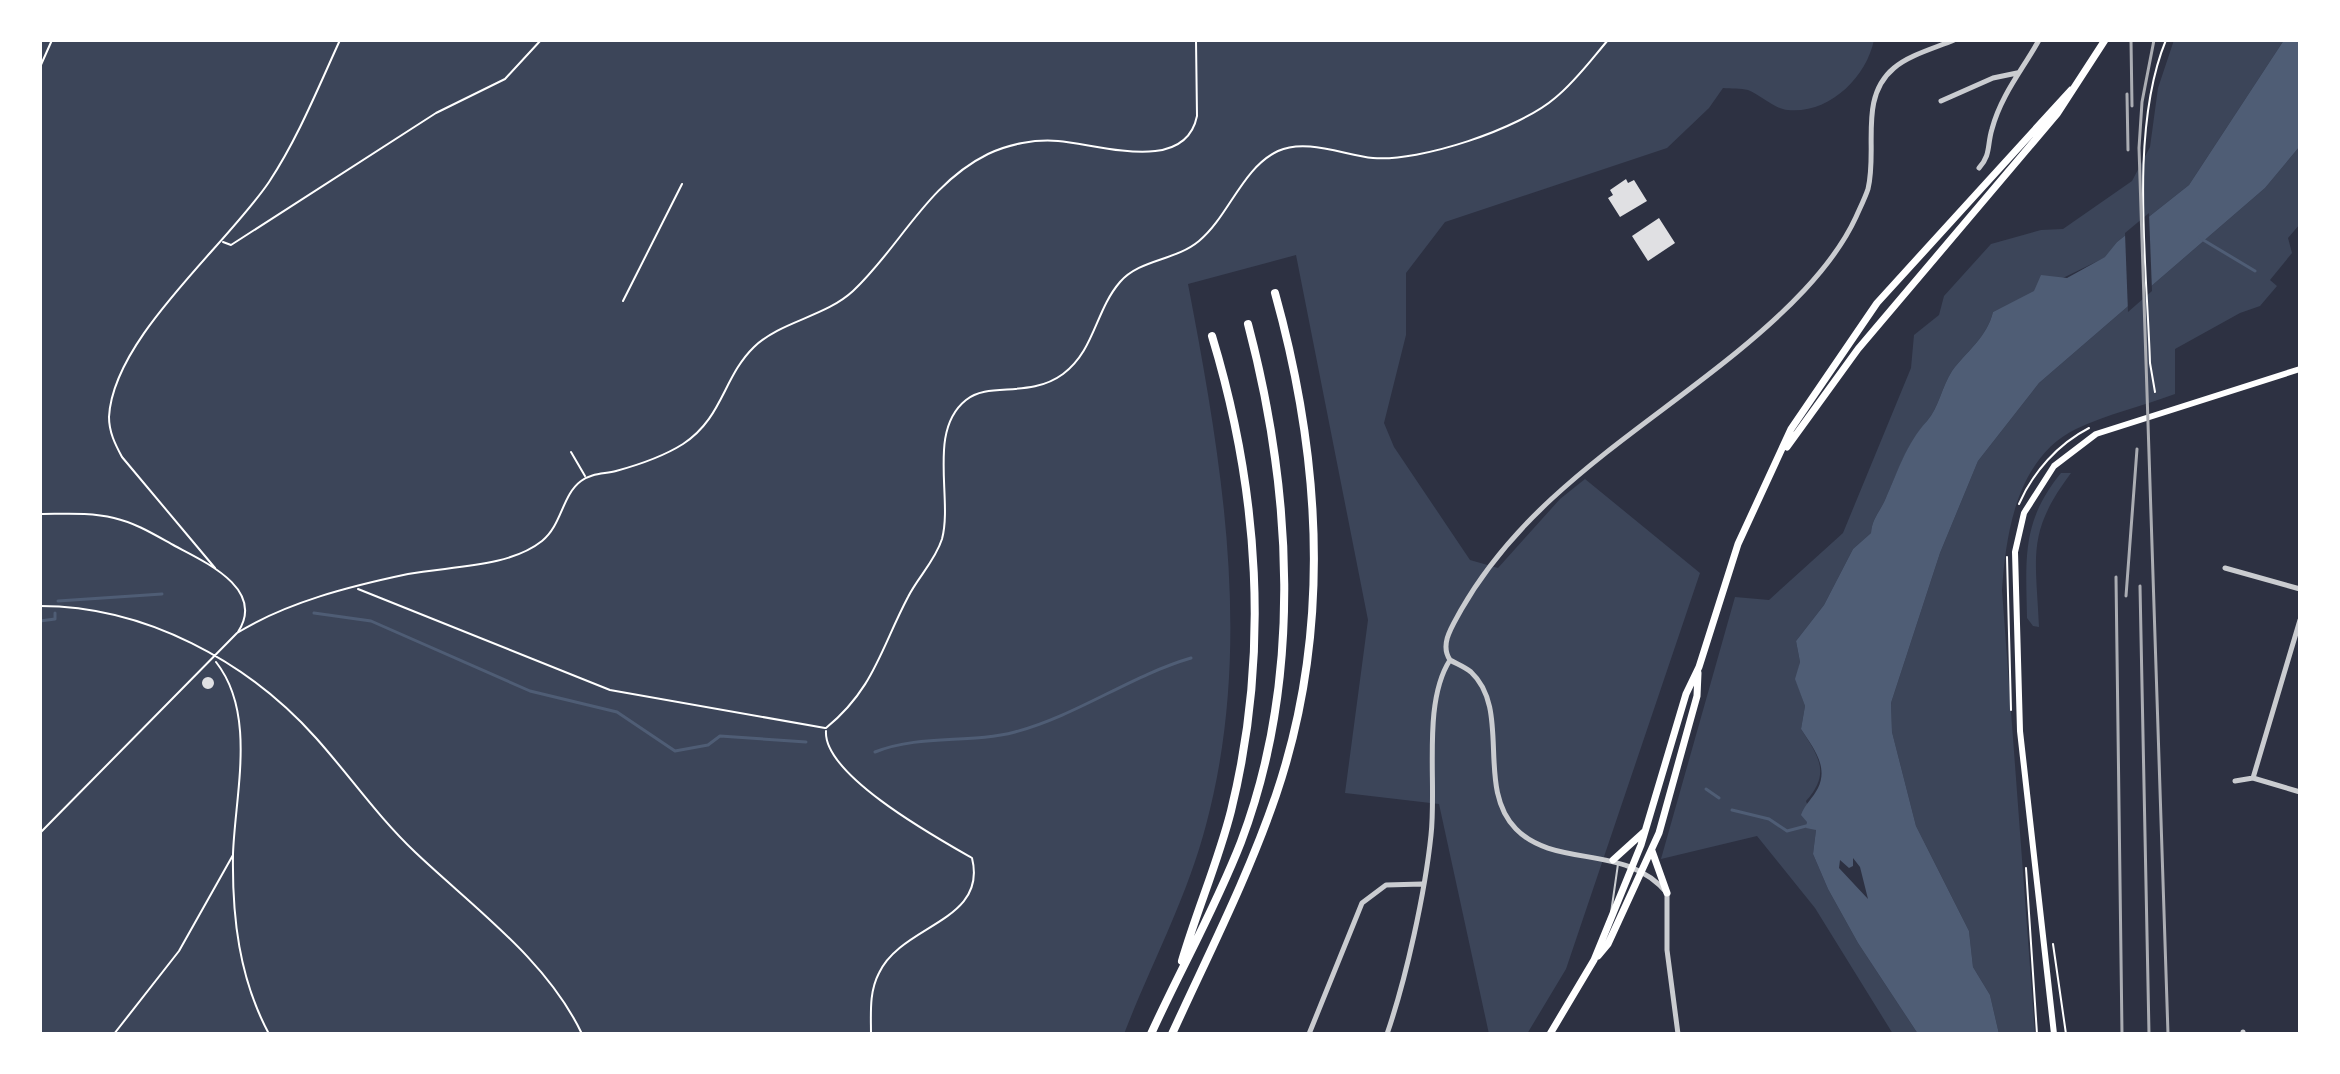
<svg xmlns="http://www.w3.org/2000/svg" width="2340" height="1074" viewBox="0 0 2340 1074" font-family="Commissioner,sans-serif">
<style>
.green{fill:#3c4559}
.water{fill:#4f5d75;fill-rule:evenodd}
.pier{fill:#2d3142}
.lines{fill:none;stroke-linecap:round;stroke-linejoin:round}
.stream{stroke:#4f5d75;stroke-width:3}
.building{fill:#e0e0e3}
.path{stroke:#fff;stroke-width:2}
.service{stroke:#caccd0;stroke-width:2}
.minor{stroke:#caccd0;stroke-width:5}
.secondary{stroke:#fff;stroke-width:6}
.primary{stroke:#fff;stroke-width:7}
.motorway{stroke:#fff;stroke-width:8}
.rail{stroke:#abadb3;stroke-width:3}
</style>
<rect width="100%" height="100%" fill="#2d3142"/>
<path class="green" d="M 40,40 L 1874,40 C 1866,78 1829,114 1788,110 C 1774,109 1761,95 1748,90 C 1741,88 1731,89 1723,88 L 1709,108 L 1667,148 L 1445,222 L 1406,273 L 1406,335 L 1384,423 L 1394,447 L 1470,560 L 1498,568 L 1560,499 L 1585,479 L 1700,573 L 1566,969 L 1527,1034 L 1489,1034 L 1439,804 L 1345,793 L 1368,620 L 1296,255 L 1188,284 C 1222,462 1254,646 1206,825 C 1187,898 1151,964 1124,1034 L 40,1034 Z
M 2174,40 L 2284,40 L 2189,185 L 2117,242 L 2106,257 L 1993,312 C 1987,337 1967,351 1952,371 C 1942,386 1939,407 1927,421 C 1907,444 1898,471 1885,500 C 1879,513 1872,519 1871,533 L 1853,549 L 1824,605 L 1796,641 L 1800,662 L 1796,680 L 1805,706 L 1801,729 C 1819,757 1831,773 1806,801 L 1816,830 L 1813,854 L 1828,889 L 1858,943 L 1918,1034 L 1893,1034 L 1815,908 L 1757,836 L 1661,859 L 1735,597 L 1769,600 L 1843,533 L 1911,368 L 1914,335 L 1939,315 L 1944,296 L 1991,244 L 2041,230 L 2063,229 L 2132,181 L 2150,147 L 2158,88 Z
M 2300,146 L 2300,224 L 2288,238 L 2292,253 L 2270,280 L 2277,286 L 2260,306 L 2240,313 L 2175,349 L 2175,394 C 2143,406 2107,414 2076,429 C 2017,458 2006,532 2002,590 L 2035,1034 L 1999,1034 L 1990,995 L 1973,967 L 1969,931 L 1916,826 L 1892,732 L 1891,703 L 1940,553 L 1978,461 L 2039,383 L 2265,188 Z
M 2061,473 L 2071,473 C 2026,533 2036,556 2039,627 L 2033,626 L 2027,618 C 2026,559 2021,522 2061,473 Z"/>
<path class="water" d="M 2284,40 L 2300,40 L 2300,146 L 2265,188 L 2039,383 L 1978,461 L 1940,553 L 1891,703 L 1892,732 L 1916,826 L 1969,931 L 1973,967 L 1990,995 L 1999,1034 L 1918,1034 L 1858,943 L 1828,889 L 1813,854 L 1816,830 L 1806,828 L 1807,822 L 1801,815 C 1805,804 1813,798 1818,788 C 1829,766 1812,746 1801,729 L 1805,706 L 1795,679 L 1800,662 L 1796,641 L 1824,605 L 1853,549 L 1871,533 C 1872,519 1879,513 1885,500 C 1898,471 1906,444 1927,421 C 1939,407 1942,386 1952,371 C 1967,351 1987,337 1993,312 L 2034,291 L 2041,275 L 2067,278 L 2105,257 L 2117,242 L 2189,185 ZM 1853,858 L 1860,867 L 1868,899 L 1839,868 L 1840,860 L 1849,868 L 1853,866 Z"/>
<path class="pier" d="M 2149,213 L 2152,291 L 2128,312 L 2125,233 Z"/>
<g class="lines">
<path class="stream" d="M 2200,238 L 2255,271
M 58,601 L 162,594
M 314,613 L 371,621 L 530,691 L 617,712 L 675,751 L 708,745 L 720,736 L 806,742
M 40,621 L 55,619 L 55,613
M 875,752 C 920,734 970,744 1015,732 C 1078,715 1130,676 1191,658
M 1706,789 L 1719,798
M 1732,810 L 1769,819 L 1787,831 L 1810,825"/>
</g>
<path class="building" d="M 1626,179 L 1628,183 L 1634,180 L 1647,201 L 1620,217 L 1608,198 L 1613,195 L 1610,190 Z
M 1659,218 L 1675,243 L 1648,261 L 1632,236 Z
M202 683a6 6 0 1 1 12 0a6 6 0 1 1-12 0Z"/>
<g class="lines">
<path class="path" d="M 40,67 L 52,40
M 223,242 L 231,245 L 436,113 L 505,79 L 541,40
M 623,301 L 682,184
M 2155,392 L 2150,363 C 2147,266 2129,129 2166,40
M 571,452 L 585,476
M 2019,504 C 2033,472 2058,444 2089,428
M 40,514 C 64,514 90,512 114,518 C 136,523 155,535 175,546 C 205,562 266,589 238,632
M 2007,557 L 2011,710
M 215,568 L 122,457 C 115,444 109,432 109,417 C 113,338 225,247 269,182 C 298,138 318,88 340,40
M 358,589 L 610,690 L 825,728
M 40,606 C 145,606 247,661 316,738 C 350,776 378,817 415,852 C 474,908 547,960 582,1034
M 216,662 C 257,714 235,794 233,854 C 232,917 239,978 269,1034
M 826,728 C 874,689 881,648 908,597 C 918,577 935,561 942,539 C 953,498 927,431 966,400 C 989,381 1029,399 1063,374 C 1095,350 1095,311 1120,282 C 1140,259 1175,261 1199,241 C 1229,216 1242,168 1278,151 C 1306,138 1344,155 1373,158 C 1420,162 1519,129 1555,98 C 1575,82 1591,60 1608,40
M 826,731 C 823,775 937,838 972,858 C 988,922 902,924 879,973 C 869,992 871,1013 871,1034
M 40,833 L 237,633 C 287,602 351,586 408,574 C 450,566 508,568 542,541 C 562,525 562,495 581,481 C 591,473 605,474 616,471 C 638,465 664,456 683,444 C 723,418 723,377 754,347 C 781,321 825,317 853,291 C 900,247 927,184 988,154 C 1009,144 1035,139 1058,141 C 1099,144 1185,175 1197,116 L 1196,40
M 2026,868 L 2037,1034
M 2053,944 L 2066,1034
M 114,1034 L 179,951 L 233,855"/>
<path class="service" d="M 1611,913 L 1618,864"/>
<path class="minor" d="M 1941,101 L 1993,78 L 2017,73
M 1979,168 C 1991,155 1987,145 1992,129 C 2001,95 2023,69 2039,40
M 2225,568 L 2300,589
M 1450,660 C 1439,644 1453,625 1461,610 C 1526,496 1638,433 1737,352 C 1781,316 1832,269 1856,217 C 1860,208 1865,198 1868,189 C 1878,149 1858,98 1894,68 C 1909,55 1935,48 1954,40
M 1450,660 C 1457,664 1465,667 1471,672 C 1512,710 1475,788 1516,829 C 1555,869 1626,843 1667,893 L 1667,950 L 1678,1034
M 2253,778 L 2300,620
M 2235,781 L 2253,778 L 2300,792
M 2243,1032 L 2243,1034
M 1309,1034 L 1362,903 L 1386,885 L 1422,884
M 1387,1034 C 1406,979 1425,893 1431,835 C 1437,783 1422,703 1450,660"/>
<path class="secondary" d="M 2054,1034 L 2020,731 L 2015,552 L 2024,513 L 2054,466 L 2096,434 L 2300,369"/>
<path class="primary" d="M 1787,447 L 1858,349 L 2057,114 L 2105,40
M 1652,851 L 1667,893
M 1613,860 L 1645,831
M 1598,956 L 1608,944 L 1659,833 L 1697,696 L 1698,673
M 1550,1034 L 1594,960 L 1641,845 L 1686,694 L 1699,667 L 1738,544 L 1791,429 L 1877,303 L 2071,90"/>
<path class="motorway" d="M 1182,961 C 1197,910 1218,862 1231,811 C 1270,653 1259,491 1212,336
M 1151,1034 C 1180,970 1215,909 1241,842 C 1303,678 1292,491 1248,324
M 1172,1034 C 1208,955 1248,877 1276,795 C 1332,630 1321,458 1275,293"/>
<path class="rail" d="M 2131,40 L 2132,106
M 2154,40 L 2142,102 L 2139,148 L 2168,1034
M 2127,94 L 2128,150
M 2116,577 L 2122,1034
M 2140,586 L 2149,1034
M 2126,596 L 2137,449"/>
</g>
<rect width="2340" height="1074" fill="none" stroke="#ffffff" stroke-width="84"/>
</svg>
